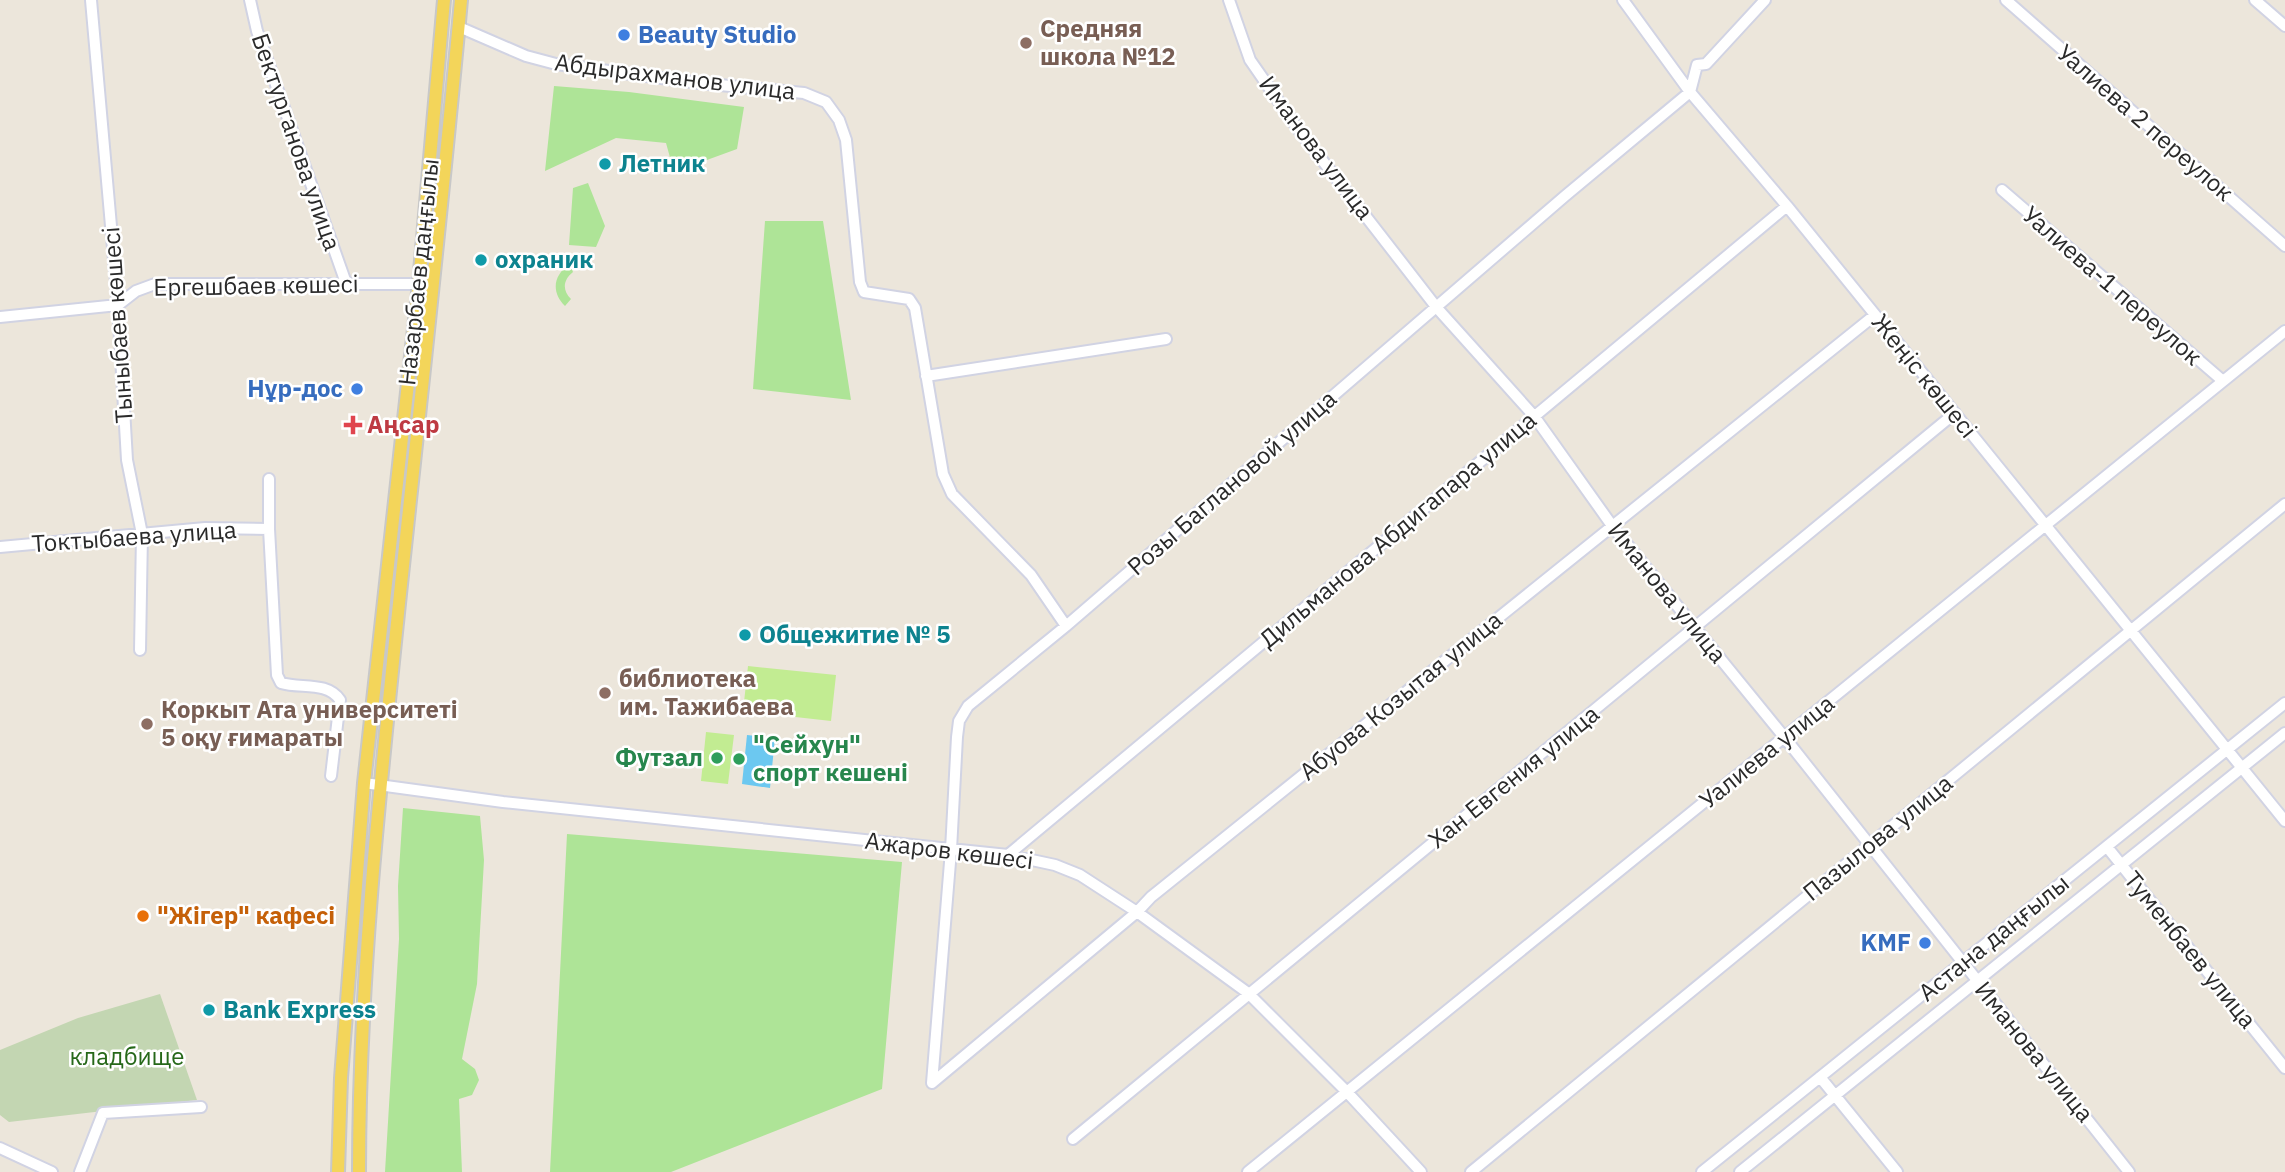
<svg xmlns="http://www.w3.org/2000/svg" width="2285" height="1172" viewBox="0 0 2285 1172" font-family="'IBM Plex Sans',sans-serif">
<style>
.green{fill:#aee497}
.cemetery{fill:#c3d6b2}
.pitch{fill:#c2ec92}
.water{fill:#6cc8f0}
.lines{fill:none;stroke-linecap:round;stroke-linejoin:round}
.minor-casing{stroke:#d1d3e3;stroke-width:14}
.major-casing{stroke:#c8c8c8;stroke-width:16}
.minor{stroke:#fff;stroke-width:10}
.major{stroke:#f3d55a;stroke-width:12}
.shop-dot{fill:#3f7fe0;stroke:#fff;stroke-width:2.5}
.education-dot{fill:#8d6e63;stroke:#fff;stroke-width:2.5}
.culture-dot{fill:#0f9aa8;stroke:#fff;stroke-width:2.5}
.health-dot{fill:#e0444e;stroke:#fff;stroke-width:2.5}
.leisure-dot{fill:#2e9e5b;stroke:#fff;stroke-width:2.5}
.food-dot{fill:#e8710a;stroke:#fff;stroke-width:2.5}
.labels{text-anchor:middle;stroke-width:5;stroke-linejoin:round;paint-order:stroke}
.education-label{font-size:24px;font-weight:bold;fill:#785e54;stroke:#fff;text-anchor:start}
.shop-label{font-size:24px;font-weight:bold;fill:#366cbe;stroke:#fff;text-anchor:end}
.street-label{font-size:24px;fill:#2a2a2a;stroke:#fff}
.culture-label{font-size:24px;font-weight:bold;fill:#0d838f;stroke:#fff;text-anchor:start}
.health-label{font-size:24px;font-weight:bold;fill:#be3a42;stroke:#fff;text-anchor:start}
.leisure-label{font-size:24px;font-weight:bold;fill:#27864d;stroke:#fff;text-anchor:start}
.food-label{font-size:24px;font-weight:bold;fill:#c56008;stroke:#fff;text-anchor:start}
.park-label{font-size:24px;fill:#266819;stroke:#fff}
</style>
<rect width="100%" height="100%" fill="#ece6db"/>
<path class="green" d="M 554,86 L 629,92 L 744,107 L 737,149 L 674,172 L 666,143 L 616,138 L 545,171 Z
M 588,183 L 605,226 L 596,247 L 569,245 L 573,188 Z
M 765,221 L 823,221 L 851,400 L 753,389 Z
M 570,264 L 573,272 C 563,280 562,290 571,299 L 565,306 C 551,292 553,275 570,264 Z
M 403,808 L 480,816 L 484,860 L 477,984 L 462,1059 L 475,1069 L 479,1080 L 472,1095 L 459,1099 L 462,1172 L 385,1172 L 399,939 L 398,886 Z
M 567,834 L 902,862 L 882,1089 L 671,1172 L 550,1172 Z"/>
<path class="cemetery" d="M 160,994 L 197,1100 L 9,1122 L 0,1115 L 0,1050 L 78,1018 Z"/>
<path class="pitch" d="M 748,666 L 836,675 L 831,721 L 743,711 Z
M 706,732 L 734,735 L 728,784 L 701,781 Z"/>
<path class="water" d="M 747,735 L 775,738 L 770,788 L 742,784 Z"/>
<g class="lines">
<g class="minor-casing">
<path id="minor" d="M 91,0 L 118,305 L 127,460 L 142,534 L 140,650
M 250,0 L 257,31 L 346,283
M 1229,0 L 1250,60 L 1298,129 L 1437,308 L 1534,416 L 1613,527 L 1785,738 L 2129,1172
M 1623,0 L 1690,92 L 1787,206 L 2285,821
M 2006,0 L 2285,246
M 2255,0 L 2285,26
M 459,27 L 526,56 L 556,64 L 699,83 L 804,93 L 826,102 L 839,120 L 846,140 L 860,282 L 864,292 L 909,299 L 915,308 L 943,474 L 952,494 L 1031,575 L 1066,626
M 2002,190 L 2223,381
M 0,317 L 118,305 L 136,291 L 155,284 L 424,284
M 926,376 L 1166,339
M 269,479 L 269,529 L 277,675 L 281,683 C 301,689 327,681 340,700 L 331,776
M 0,547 L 205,528 L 269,529
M 364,783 L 503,802 L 1008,855 L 1055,865 L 1080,875 L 1137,912 L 1248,993 L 1346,1091 L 1421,1172
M 2107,847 L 2285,1068
M 1008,855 L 1787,206
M 1820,1077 L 1897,1172
M 932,1083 L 951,850 L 957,737 L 959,721 L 968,706 L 1066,626 L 1565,196 L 1690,92 L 1697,65 L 1706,64 L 1765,0
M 932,1083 L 1137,912 L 1151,897 L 1875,315
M 1073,1139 C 1365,896 1662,657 1955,413
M 0,1148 L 52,1172
M 80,1172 L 103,1113 L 201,1107
M 1248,1172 L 2285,331
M 1471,1172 L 2285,504
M 1702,1172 L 2285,703
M 1740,1172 L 2285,733"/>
</g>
<g class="major-casing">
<path id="major" d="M 338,1172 L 341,1078 L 364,783 L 419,283 L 444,0
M 359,1172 C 359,979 380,786 400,594 C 421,396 443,198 461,0"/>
</g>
<use href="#minor" class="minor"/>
<use href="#major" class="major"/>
</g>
<g class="shop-dot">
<circle cx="624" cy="35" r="7"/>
<circle cx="357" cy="389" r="7"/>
<circle cx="1925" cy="943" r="7"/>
</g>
<g class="education-dot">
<circle cx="1026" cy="43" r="7"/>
<circle cx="605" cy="693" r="7"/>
<circle cx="147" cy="724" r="7"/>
</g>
<g class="culture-dot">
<circle cx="605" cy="164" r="7"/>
<circle cx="481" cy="260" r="7"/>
<circle cx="745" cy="635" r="7"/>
<circle cx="209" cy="1010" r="7"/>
</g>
<path class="health-dot" d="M349.5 414.5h7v7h7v7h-7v7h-7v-7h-7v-7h7z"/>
<g class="leisure-dot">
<circle cx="717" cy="758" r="7"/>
<circle cx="739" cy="759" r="7"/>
</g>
<circle class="food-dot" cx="143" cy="916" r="7"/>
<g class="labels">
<g class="education-label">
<text x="1040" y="37">Средняя<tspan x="1040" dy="28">школа №12</tspan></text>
<text x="619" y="687">библиотека<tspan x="619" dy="28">им. Тажибаева</tspan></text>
<text x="161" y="718">Коркыт Ата университеті<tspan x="161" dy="28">5 оқу ғимараты</tspan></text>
</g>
<g class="shop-label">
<text x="638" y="43" text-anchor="start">Beauty Studio</text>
<text x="343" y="397">Нұр-дос</text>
<text x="1911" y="951">KMF</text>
</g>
<g class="street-label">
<text transform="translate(675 77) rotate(7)" y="8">Абдырахманов улица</text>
<text transform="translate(2145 123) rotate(41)" y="8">Уалиева 2 переулок</text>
<text transform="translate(296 142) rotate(71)" y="8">Бектурганова улица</text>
<text transform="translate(1316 148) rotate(53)" y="8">Иманова улица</text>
<text transform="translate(419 272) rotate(-84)" y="8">Назарбаев даңғылы</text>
<text transform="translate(256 286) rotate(-1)" y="8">Ергешбаев көшесі</text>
<text transform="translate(2112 286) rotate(41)" y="8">Уалиева-1 переулок</text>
<text transform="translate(118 325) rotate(-94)" y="8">Тыныбаев көшесі</text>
<text transform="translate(1924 376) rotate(51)" y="8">Жеңіс көшесі</text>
<text transform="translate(1232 483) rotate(-41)" y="8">Розы Баглановой улица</text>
<text transform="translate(1398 530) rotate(-40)" y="8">Дильманова Абдигапара улица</text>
<text transform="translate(134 537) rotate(-4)" y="8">Токтыбаева улица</text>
<text transform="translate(1667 593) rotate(51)" y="8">Иманова улица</text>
<text transform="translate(1401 696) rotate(-39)" y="8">Абуова Козытая улица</text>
<text transform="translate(1767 752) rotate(-39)" y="8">Уалиева улица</text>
<text transform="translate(1514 777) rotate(-39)" y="8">Хан Евгения улица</text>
<text transform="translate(1878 838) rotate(-39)" y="8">Пазылова улица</text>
<text transform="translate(949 851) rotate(7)" y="8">Ажаров көшесі</text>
<text transform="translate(1994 938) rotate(-39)" y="8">Астана даңғылы</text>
<text transform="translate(2190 950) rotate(51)" y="8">Туменбаев улица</text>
<text transform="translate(2034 1052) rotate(51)" y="8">Иманова улица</text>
</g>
<g class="culture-label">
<text x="619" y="172">Летник</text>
<text x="495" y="268">охраник</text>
<text x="759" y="643">Общежитие № 5</text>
<text x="223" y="1018">Bank Express</text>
</g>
<g class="health-label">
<text x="367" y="433">Аңсар</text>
</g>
<g class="leisure-label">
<text x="753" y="753">"Сейхун"<tspan x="753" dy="28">спорт кешені</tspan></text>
<text x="703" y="766" text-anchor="end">Футзал</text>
</g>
<g class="food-label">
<text x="157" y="924">"Жігер" кафесі</text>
</g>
<g class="park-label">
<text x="127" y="1065">кладбище</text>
</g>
</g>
</svg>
